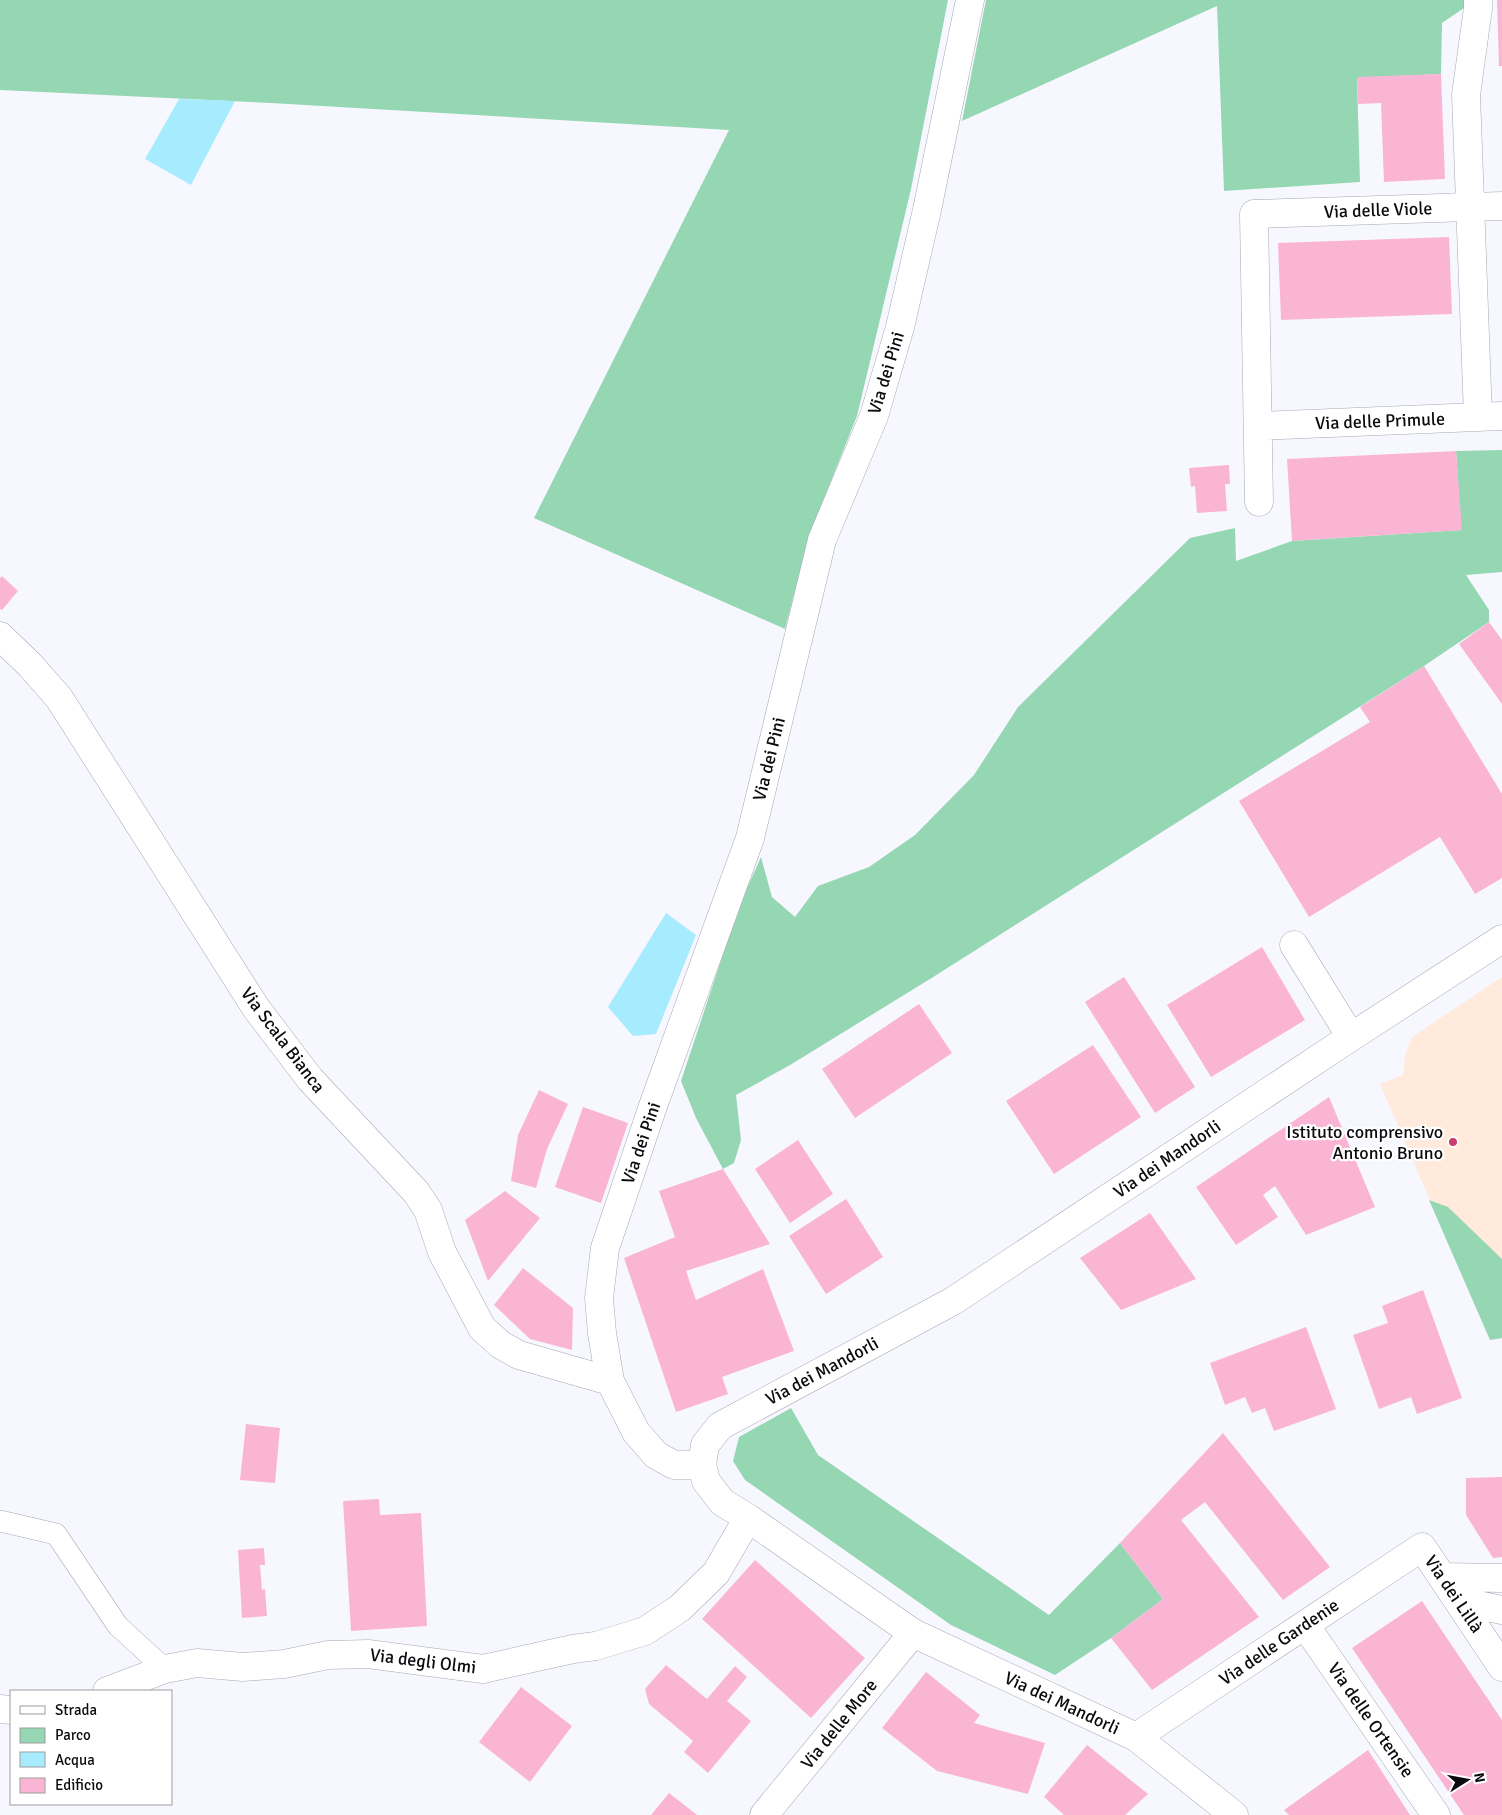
<svg xmlns="http://www.w3.org/2000/svg" width="1502" height="1815" viewBox="0 0 1502 1815" font-family="Signika,sans-serif">
<style>
.education{fill:#ffeadb}
.green{fill:#95d7b2}
.water{fill:#a7ecfe}
.building{fill:#fbb5d4}
.lines{fill:none;stroke-linecap:round;stroke-linejoin:round}
.service-casing{stroke:#a7a8b3;stroke-width:22}
.minor-casing{stroke:#a7a8b3;stroke-width:29}
.service{stroke:#fff;stroke-width:21}
.minor{stroke:#fff;stroke-width:28}
.poi-dot{fill:#c93d6f;stroke:#fff;stroke-width:2}
.labels{text-anchor:middle;stroke-width:4.5;stroke-linejoin:round;paint-order:stroke}
.street-label{font-size:18px;fill:#0b0b0f;stroke:#fff}
.poi-label{font-size:18px;fill:#0b0b0f;stroke:#fff;text-anchor:end}
</style>
<rect width="100%" height="100%" fill="#f7f8ff"/>
<path class="education" d="M 1502,977 L 1502,1338 L 1490,1340 L 1380,1084 L 1403,1075 L 1405,1055 L 1412,1037 Z"/>
<path class="green" d="M 0,0 L 948,0 L 911,189 L 857,416 L 809,536 L 785,629 L 534,518 L 729,130 L 271,103 L 0,90 Z
M 986,0 L 1464,0 L 1464,8 L 1442,23 L 1441,74 L 1357,78 L 1360,182 L 1224,191 L 1217,6 L 962,121 Z
M 1502,450 L 1502,572 L 1466,575 L 1489,610 L 1489,622 L 1424,666 L 930,979 L 790,1065 L 736,1095 L 741,1140 L 734,1163 L 723,1169 L 696,1118 L 681,1081 L 739,906 L 761,857 L 772,897 L 795,917 L 818,886 L 869,867 L 915,835 L 974,775 L 1018,707 L 1190,538 L 1235,528 L 1236,561 L 1292,541 L 1461,530 L 1456,451 Z
M 1429,1200 L 1448,1207 L 1502,1259 L 1502,1338 L 1490,1340 Z
M 791,1408 L 818,1455 L 1049,1615 L 1120,1543 L 1163,1599 L 1111,1638 L 1055,1675 L 951,1625 L 745,1480 L 733,1461 L 739,1437 Z"/>
<path class="water" d="M 179,99 L 235,101 L 191,185 L 145,159 Z
M 666,913 L 696,935 L 656,1034 L 633,1036 L 608,1007 Z"/>
<path class="building" d="M 1497,0 L 1502,0 L 1502,66 L 1499,66 Z
M 1441,74 L 1445,179 L 1384,182 L 1381,103 L 1358,104 L 1357,77 Z
M 1449,237 L 1452,314 L 1281,320 L 1278,243 Z
M 1456,451 L 1462,530 L 1292,541 L 1287,459 Z
M 1229,465 L 1230,484 L 1225,484 L 1227,511 L 1197,513 L 1195,486 L 1191,487 L 1189,468 Z
M 2,576 L 18,591 L 2,610 L 0,609 L 0,578 Z
M 1489,622 L 1502,640 L 1502,704 L 1459,644 Z
M 1424,666 L 1502,794 L 1502,878 L 1475,894 L 1440,837 L 1309,917 L 1239,801 L 1370,722 L 1360,707 Z
M 1262,947 L 1305,1020 L 1211,1077 L 1167,1005 Z
M 1124,977 L 1195,1087 L 1155,1113 L 1085,1002 Z
M 919,1004 L 952,1053 L 855,1118 L 822,1069 Z
M 1093,1045 L 1141,1117 L 1054,1174 L 1006,1101 Z
M 539,1090 L 568,1104 L 547,1149 L 536,1188 L 511,1181 L 518,1135 Z
M 1329,1097 L 1375,1207 L 1306,1235 L 1275,1186 L 1263,1195 L 1278,1217 L 1236,1245 L 1196,1187 Z
M 583,1107 L 628,1123 L 601,1203 L 555,1187 Z
M 798,1140 L 833,1194 L 790,1223 L 755,1169 Z
M 723,1169 L 770,1244 L 686,1271 L 696,1300 L 763,1269 L 794,1351 L 722,1377 L 728,1394 L 676,1412 L 624,1258 L 675,1237 L 659,1191 Z
M 505,1191 L 540,1218 L 488,1281 L 465,1220 Z
M 846,1199 L 883,1257 L 826,1294 L 789,1236 Z
M 1150,1213 L 1196,1279 L 1121,1310 L 1080,1258 Z
M 523,1268 L 573,1308 L 572,1350 L 530,1339 L 494,1305 Z
M 1423,1290 L 1462,1398 L 1417,1414 L 1411,1397 L 1379,1409 L 1353,1335 L 1388,1323 L 1382,1306 Z
M 1306,1327 L 1336,1409 L 1274,1431 L 1265,1408 L 1252,1413 L 1245,1397 L 1225,1405 L 1210,1363 Z
M 246,1424 L 280,1428 L 275,1483 L 240,1480 Z
M 1223,1433 L 1330,1567 L 1283,1600 L 1205,1502 L 1181,1520 L 1259,1617 L 1152,1690 L 1111,1638 L 1163,1599 L 1120,1543 Z
M 1502,1477 L 1502,1557 L 1493,1558 L 1466,1515 L 1466,1478 Z
M 379,1499 L 380,1515 L 421,1513 L 427,1626 L 351,1631 L 343,1501 Z
M 264,1548 L 265,1565 L 260,1565 L 262,1590 L 265,1589 L 267,1616 L 242,1618 L 238,1550 Z
M 755,1560 L 865,1658 L 811,1718 L 702,1619 Z
M 1422,1601 L 1502,1720 L 1502,1815 L 1464,1815 L 1352,1648 Z
M 666,1665 L 707,1699 L 735,1666 L 747,1677 L 727,1701 L 751,1721 L 708,1773 L 684,1752 L 693,1741 L 649,1704 L 645,1689 Z
M 926,1672 L 980,1715 L 974,1723 L 1045,1743 L 1028,1794 L 937,1771 L 882,1728 Z
M 521,1687 L 572,1726 L 530,1782 L 479,1742 Z
M 1087,1745 L 1148,1794 L 1125,1815 L 1064,1815 L 1044,1797 Z
M 1368,1750 L 1410,1815 L 1289,1815 L 1284,1810 Z
M 669,1793 L 697,1815 L 651,1815 Z"/>
<g class="lines">
<g class="service-casing">
<path id="service" d="M 0,1521 L 56,1534 L 118,1626 L 165,1669"/>
</g>
<g class="minor-casing">
<path id="minor" d="M 1478,0 L 1478,8 L 1466,95 L 1478,416
M 1259,426 L 1502,416
M 1259,502 L 1254,214 L 1502,206
M 0,636 L 30,665 L 59,698 L 256,1008 L 310,1079 L 416,1192 L 428,1210 L 442,1252 L 482,1328 L 501,1345 L 519,1355 L 610,1381
M 1294,945 L 1351,1037
M 702,1465 L 674,1465 L 656,1455 L 636,1432 L 610,1381 L 602,1333 L 599,1298 L 605,1248 L 653,1106 L 750,838 L 822,540 L 874,416 L 900,327 L 927,210 L 970,0
M 1442,1577 L 1502,1578
M 1458,1601 L 1502,1610
M 1305,1625 L 1436,1815
M 107,1691 L 165,1669 L 197,1663 L 243,1667 L 284,1664 L 328,1655 L 368,1654 L 483,1669 L 573,1649 L 596,1646 L 645,1631 L 680,1608 L 716,1573 L 748,1518
M 0,1709 L 11,1710
M 1136,1737 L 1422,1547 L 1502,1667
M 764,1815 L 913,1633
M 1234,1815 L 1136,1737 L 913,1633 L 748,1518 L 722,1502 L 706,1481 L 702,1465 L 705,1445 L 720,1426 L 953,1301 L 1351,1037 L 1502,939"/>
</g>
<use href="#service" class="service"/>
<use href="#minor" class="minor"/>
</g>
<circle class="poi-dot" cx="1453" cy="1142" r="5"/>
<g class="labels">
<g class="street-label">
<text transform="translate(1378 210) rotate(-2)" y="6">Via delle Viole</text>
<text transform="translate(886 373) rotate(-73)" y="6">Via dei Pini</text>
<text transform="translate(1380 421) rotate(-2)" y="6">Via delle Primule</text>
<text transform="translate(769 759) rotate(-76)" y="6">Via dei Pini</text>
<text transform="translate(283 1040) rotate(53)" y="6">Via Scala Bianca</text>
<text transform="translate(641 1143) rotate(-71)" y="6">Via dei Pini</text>
<text transform="translate(1167 1159) rotate(-34)" y="6">Via dei Mandorli</text>
<text transform="translate(822 1371) rotate(-28)" y="6">Via dei Mandorli</text>
<text transform="translate(1454 1594) rotate(56)" y="6">Via dei Lillà</text>
<text transform="translate(1279 1642) rotate(-34)" y="6">Via delle Gardenie</text>
<text transform="translate(423 1661) rotate(7)" y="6">Via degli Olmi</text>
<text transform="translate(1062 1703) rotate(25)" y="6">Via dei Mandorli</text>
<text transform="translate(1371 1720) rotate(55)" y="6">Via delle Ortensie</text>
<text transform="translate(839 1724) rotate(-51)" y="6">Via delle More</text>
</g>
<g class="poi-label">
<text x="1443" y="1138">Istituto comprensivo<tspan x="1443" dy="21">Antonio Bruno</tspan></text>
</g>
</g>
<rect x="10" y="1690" width="162" height="115" fill="#ffffff" stroke="#9d9d9f"/>
<rect x="20" y="1706" width="25" height="8" fill="#ffffff" stroke="#9d9d9f"/>
<text x="55" y="1715" font-size="15" fill="#0b0b0f">Strada</text>
<rect x="20" y="1728" width="25" height="15" fill="#95d7b2" stroke="#9d9d9f"/>
<text x="55" y="1740" font-size="15" fill="#0b0b0f">Parco</text>
<rect x="20" y="1752" width="25" height="15" fill="#a7ecfe" stroke="#9d9d9f"/>
<text x="55" y="1765" font-size="15" fill="#0b0b0f">Acqua</text>
<rect x="20" y="1778" width="25" height="15" fill="#fbb5d4" stroke="#9d9d9f"/>
<text x="55" y="1790" font-size="15" fill="#0b0b0f">Edificio</text>
<g transform="translate(1467 1780) rotate(79)" stroke="#ffffff" stroke-width="4" paint-order="stroke">
<path d="M0-4L9 19L0 12L-9 19Z" fill="#0b0b0f"/>
<text y="-8" font-size="14" font-weight="bold" text-anchor="middle" fill="#0b0b0f">N</text>
</g>
</svg>
